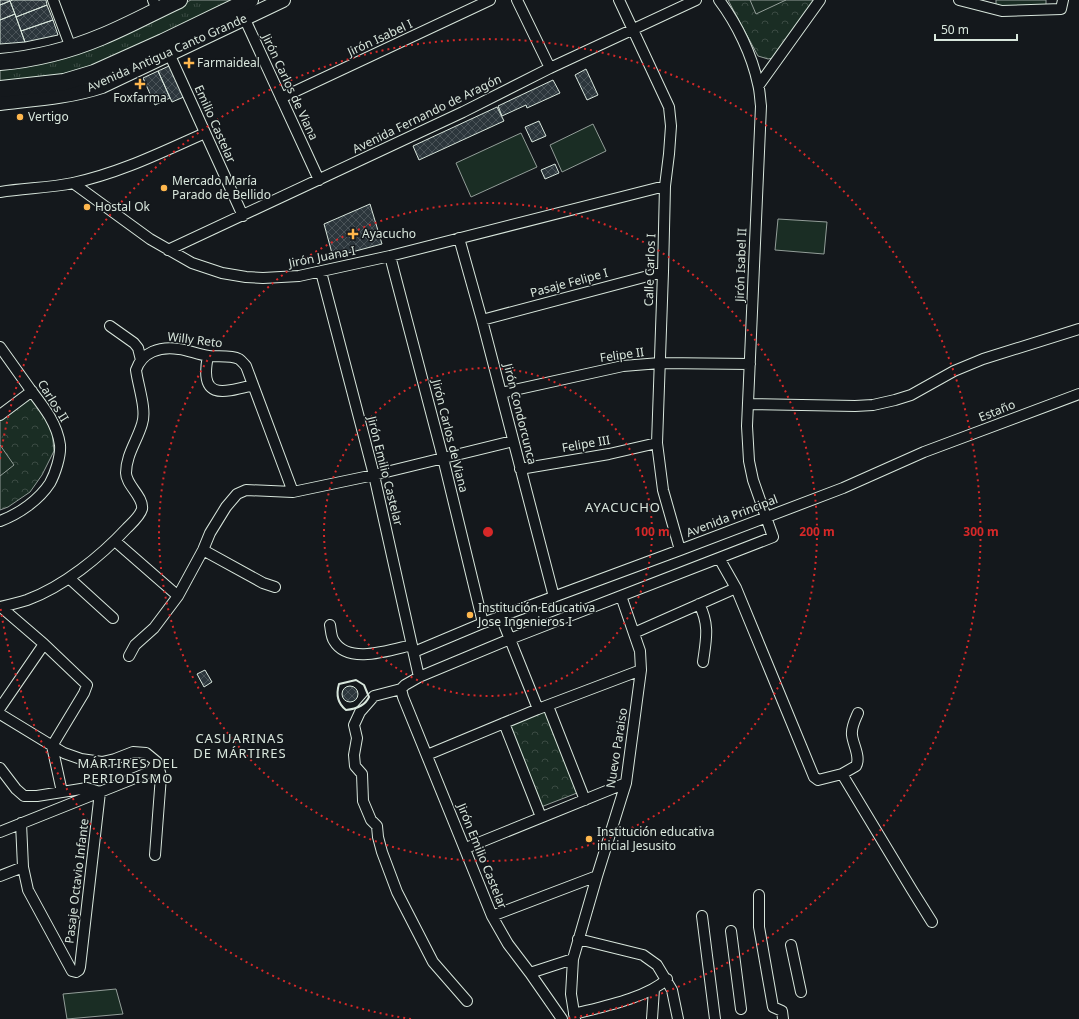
<svg xmlns="http://www.w3.org/2000/svg" width="1079" height="1019" viewBox="0 0 1079 1019" font-family="'Noto Sans',sans-serif">
<style>
.grass{fill:url(#grass-tufts);stroke:#939e99}
.park{fill:url(#park-crowns);stroke:#939e99}
.pitch{fill:#1a2d24;stroke:#939e99}
.building{fill:url(#building-cross-hatch);stroke:#d8e6dc}
.lines{fill:none;stroke-linecap:round;stroke-linejoin:round}
.street-casing{stroke:#d8e6dc;stroke-width:12}
.secondary-casing{stroke:#d8e6dc;stroke-width:16}
.primary-casing{stroke:#d8e6dc;stroke-width:18}
.street{stroke:#14181c;stroke-width:10}
.secondary{stroke:#14181c;stroke-width:14}
.primary{stroke:#14181c;stroke-width:16}
.wall{stroke:#d8e6dc;stroke-width:2}
.ring{fill:none;stroke:#d62828;stroke-width:2;stroke-dasharray:2 4}
.poi-dot{fill:#ffb74d;stroke:#14181c;stroke-width:1.5}
.labels{text-anchor:middle;stroke-width:3;stroke-linejoin:round;paint-order:stroke}
.street-label{font-size:12px;fill:#d8e6dc;stroke:#14181c}
.poi-label{font-size:12px;fill:#d8e6dc;stroke:#14181c;text-anchor:start}
.neighbourhood-label{font-size:13px;letter-spacing:1px;fill:#d8e6dc;stroke:#14181c}
.centre{fill:#d62828;stroke:#14181c;stroke-width:2}
.ring-label{font-size:12px;text-anchor:middle;font-weight:bold;fill:#d62828;stroke:#14181c;stroke-width:3;stroke-linejoin:round;paint-order:stroke}
</style>
<defs>
<pattern id="grass-tufts" width="24" height="20" patternUnits="userSpaceOnUse"><rect width="24" height="20" fill="#1a2d24"/><path d="M3 7l-1-3M5 7V3M7 7l1-3M15 17l-1-3M17 17v-4M19 17l1-3" fill="none" stroke="#3b4b43"/></pattern>
<pattern id="park-crowns" width="20" height="18" patternUnits="userSpaceOnUse"><rect width="20" height="18" fill="#1a2d24"/><path d="M2 6a3 3 0 1 1 6 0M12 15a3 3 0 1 1 6 0" fill="none" stroke="#3b4b43"/></pattern>
<pattern id="building-cross-hatch" width="8" height="8" patternUnits="userSpaceOnUse"><rect width="8" height="8" fill="#2c363c"/><path d="M0 0l8 8M0 8l8-8" fill="none" stroke="#4a5358"/></pattern>
</defs>
<rect width="100%" height="100%" fill="#14181c"/>
<path class="grass" d="M 191,0 L 236,0 L 84,71 L 0,84 L 0,66 L 110,39 Z"/>
<path class="park" d="M 728,0 L 815,0 L 773,58 L 768,59 L 758,56 Z
M 30,398 L 36,401 L 52,430 L 54,451 L 42,475 L 30,492 L 8,507 L 0,510 L 0,420 Z
M 545,711 L 577,793 L 541,807 L 509,723 Z"/>
<path class="pitch" d="M 750,0 L 786,0 L 756,14 Z
M 996,0 L 1046,0 L 1046,8 L 996,9 Z
M 593,124 L 606,151 L 562,172 L 550,145 Z
M 521,133 L 537,167 L 471,197 L 456,163 Z
M 778,219 L 827,222 L 824,254 L 775,250 Z
M 0,445 L 14,465 L 0,476 Z
M 116,989 L 123,1014 L 67,1019 L 63,994 Z"/>
<path class="building" d="M 0,0 L 9,0 L 10,1 L 0,5 Z
M 13,0 L 46,0 L 47,5 L 16,17 L 10,1 Z
M 10,1 L 15,14 L 0,20 L 0,5 Z
M 47,5 L 53,20 L 21,31 L 16,17 Z
M 15,14 L 25,42 L 0,44 L 0,20 Z
M 53,20 L 58,35 L 25,42 L 21,31 Z
M 169,66 L 173,68 L 186,96 L 172,102 L 158,71 Z
M 586,69 L 598,95 L 587,100 L 575,75 Z
M 158,71 L 170,98 L 155,105 L 143,78 Z
M 553,80 L 560,93 L 527,108 L 526,105 L 502,116 L 498,106 Z
M 497,107 L 504,121 L 419,160 L 413,146 Z
M 539,121 L 546,136 L 532,142 L 525,127 Z
M 555,164 L 559,173 L 545,179 L 541,170 Z
M 370,204 L 382,244 L 333,257 L 324,224 Z
M 205,670 L 212,682 L 204,687 L 197,674 Z
M342 694a8 8 0 1 1 16 0a8 8 0 1 1-16 0Z"/>
<g class="lines">
<g class="street-casing">
<path id="street" d="M 53,0 L 71,48
M 153,0 L 157,10
M 517,0 L 550,68
M 619,0 L 669,107 L 671,126 L 669,154 L 665,186 L 663,272 L 657,443 L 663,490 L 680,550
M 959,0 L 1002,11 L 1061,9 L 1063,0
M 242,13 L 319,180
M 167,49 L 243,216
M 759,85 L 820,0
M 281,98 L 490,0
M 73,183 L 150,239 L 192,263 L 222,273 L 246,277 L 263,278 L 299,276 L 390,256 L 665,186
M 0,192 C 24,188 49,188 73,183 C 120,173 162,152 205,133
M 459,238 L 482,320 L 554,597
M 168,250 L 463,112 L 550,68 L 696,0
M 390,256 L 443,458 L 483,623
M 321,272 L 374,475 L 419,677
M 482,320 L 663,272
M 110,326 L 134,343 L 138,348 L 141,360
M 0,347 C 10,361 20,375 30,389 C 43,406 57,423 60,445 C 61,456 55,474 50,483 C 39,500 19,514 0,521
M 208,356 C 199,400 222,393 253,385
M 501,393 L 623,366 L 660,363 L 750,364
M 748,404 L 855,406 L 873,405 L 895,400 L 911,395 L 954,371 L 983,359 L 1079,329
M 0,415 L 32,391
M 520,469 L 609,454 L 657,443
M 115,541 L 178,596
M 203,550 L 263,583 L 275,587
M 719,558 L 736,588 L 814,777 L 818,780 L 842,774 L 856,766 C 861,757 853,745 852,735 C 851,727 855,720 858,713
M 69,578 L 113,618
M 699,604 C 710,625 706,640 703,662
M 0,607 C 9,605 18,603 27,600 C 63,587 101,556 127,528 C 132,523 140,516 142,509 C 144,497 126,485 126,473 C 126,455 137,441 142,424 C 147,410 138,386 136,370 C 142,352 160,346 179,349 C 189,350 198,355 209,356 C 218,357 231,355 239,359 C 242,361 244,364 246,366 L 293,492
M 1,607 L 44,644 L 87,685 L 84,693 L 52,746 L 62,792
M 501,617 L 538,709
M 330,625 C 331,630 331,637 334,641 C 348,665 390,650 412,645
M 634,633 L 736,588
M 414,652 L 483,623 L 680,550 L 843,488 L 924,452 L 1079,394
M 129,656 L 135,645 L 154,628 L 178,596 L 203,550 L 210,533 L 226,507 L 237,494 L 246,490 L 293,492 L 374,475 L 513,441
M 401,689 L 405,685 L 419,677 L 510,639 L 773,537 L 753,480 L 749,461 L 747,426 L 761,106 C 760,99 760,91 758,84 C 752,55 737,24 719,0
M 401,689 L 374,696 L 360,712 L 354,725 L 357,738 L 354,755 L 355,766 L 362,774 L 363,801 L 371,820 L 377,826 L 378,837 L 382,852 L 397,892 L 433,962 L 467,1001
M 401,689 L 403,697 L 492,916 L 508,944 L 530,973 L 562,1019
M 548,706 L 585,800
M 0,708 L 44,644
M 0,714 L 64,753 L 81,759 L 102,762 L 115,759 L 133,752 L 146,753 L 157,762
M 504,723 L 541,817
M 427,755 L 538,709 L 641,670
M 0,768 L 16,789 L 24,796 L 37,796 L 87,788 L 100,792 L 80,967 L 79,970 L 76,972 L 72,971 L 28,890 L 23,867 L 21,823
M 842,774 L 912,890 L 932,922
M 0,832 L 150,772 L 157,762
M 466,848 L 626,783
M 155,855 L 161,776 L 157,762
M 0,876 L 23,867
M 759,895 L 759,927 L 773,1007 L 782,1011 L 783,1019
M 492,916 L 597,876
M 702,916 L 715,1019
M 731,931 L 741,1009
M 578,939 L 643,955 L 657,965 L 672,990 L 678,1019
M 791,945 L 801,992
M 530,973 L 573,959
M 574,1014 C 601,1007 647,998 667,979
M 575,1019 L 571,994 L 573,959 L 597,876 L 626,783 L 641,670 L 640,651 L 621,596
M 652,1019 L 654,989"/>
</g>
<g class="secondary-casing">
<path id="secondary" d="M 0,103 C 34,99 69,97 102,86 L 283,0"/>
</g>
<g class="primary-casing">
<path id="primary" d="M 0,62 C 34,59 70,50 101,37 C 128,26 153,12 179,0
M 0,89 L 64,82 L 94,73 L 163,42 L 250,0"/>
</g>
<use href="#street" class="street"/>
<use href="#secondary" class="secondary"/>
<use href="#primary" class="primary"/>
<path class="wall" d="M 356,680 L 364,685 L 369,697 C 365,706 355,709 346,710 C 337,703 336,694 339,684 Z"/>
</g>
<g class="ring">
<circle cx="488" cy="532" r="164"/>
<circle cx="488" cy="532" r="329"/>
<path d="M411 1019A493 493 0 0 1 0 605M0 459A493 493 0 1 1 565 1019"/>
</g>
<g class="poi-dot">
<path d="M187 57h4v4h4v4h-4v4h-4v-4h-4v-4h4z"/>
<path d="M138 78h4v4h4v4h-4v4h-4v-4h-4v-4h4z"/>
<circle cx="20" cy="117" r="4"/>
<circle cx="164" cy="188" r="4"/>
<circle cx="87" cy="207" r="4"/>
<path d="M351 228h4v4h4v4h-4v4h-4v-4h-4v-4h4z"/>
<circle cx="470" cy="615" r="4"/>
<circle cx="589" cy="839" r="4"/>
</g>
<g class="labels">
<g class="street-label">
<text transform="translate(380 38) rotate(-25)" y="4">Jirón Isabel I</text>
<text transform="translate(167 53) rotate(-24)" y="4">Avenida Antigua Canto Grande</text>
<text transform="translate(290 87) rotate(65)" y="4">Jirón Carlos de Viana</text>
<text transform="translate(427 114) rotate(-26)" y="4">Avenida Fernando de Aragón</text>
<text transform="translate(215 124) rotate(66)" y="4">Emilio Castelar</text>
<text transform="translate(322 257) rotate(-11)" y="4">Jirón Juana I</text>
<text transform="translate(741 265) rotate(-88)" y="4">Jirón Isabel II</text>
<text transform="translate(650 270) rotate(-88)" y="4">Calle Carlos I</text>
<text transform="translate(569 283) rotate(-15)" y="4">Pasaje Felipe I</text>
<text transform="translate(195 340) rotate(7)" y="4">Willy Reto</text>
<text transform="translate(622 355) rotate(-8)" y="4">Felipe II</text>
<text transform="translate(53 401) rotate(58)" y="4">Carlos II</text>
<text transform="translate(997 411) rotate(-22)" y="4">Estaño</text>
<text transform="translate(520 414) rotate(76)" y="4">Jirón Condorcunca</text>
<text transform="translate(450 436) rotate(76)" y="4">Jirón Carlos de Viana</text>
<text transform="translate(586 444) rotate(-10)" y="4">Felipe III</text>
<text transform="translate(385 471) rotate(76)" y="4">Jirón Emilio Castelar</text>
<text transform="translate(732 516) rotate(-21)" y="4">Avenida Principal</text>
<text transform="translate(617 748) rotate(-81)" y="4">Nuevo Paraiso</text>
<text transform="translate(482 856) rotate(68)" y="4">Jirón Emilio Castelar</text>
<text transform="translate(77 881) rotate(-83)" y="4">Pasaje Octavio Infante</text>
</g>
<g class="poi-label">
<text x="197" y="67">Farmaideal</text>
<text x="140" y="102" text-anchor="middle">Foxfarma</text>
<text x="28" y="121">Vertigo</text>
<text x="172" y="185">Mercado María<tspan x="172" dy="14">Parado de Bellido</tspan></text>
<text x="95" y="211">Hostal Ok</text>
<text x="362" y="238">Ayacucho</text>
<text x="478" y="612">Institución Educativa<tspan x="478" dy="14">Jose Ingenieros I</tspan></text>
<text x="597" y="836">Institución educativa<tspan x="597" dy="14">inicial Jesusito</tspan></text>
</g>
<g class="neighbourhood-label">
<text x="623" y="512">AYACUCHO</text>
<text x="240" y="743">CASUARINAS<tspan x="240" dy="15">DE MÁRTIRES</tspan></text>
<text x="128" y="768">MÁRTIRES DEL<tspan x="128" dy="15">PERIODISMO</tspan></text>
</g>
</g>
<circle cx="488" cy="532" r="6" class="centre"/>
<g class="ring-label">
<text x="652" y="536">100 m</text>
<text x="817" y="536">200 m</text>
<text x="981" y="536">300 m</text>
</g>
<path d="M935 34v6h82v-6" fill="none" stroke="#d8e6dc" stroke-width="2"/>
<text x="941" y="34" font-size="12" fill="#d8e6dc" stroke="#14181c" stroke-width="3" paint-order="stroke">50 m</text>
</svg>
